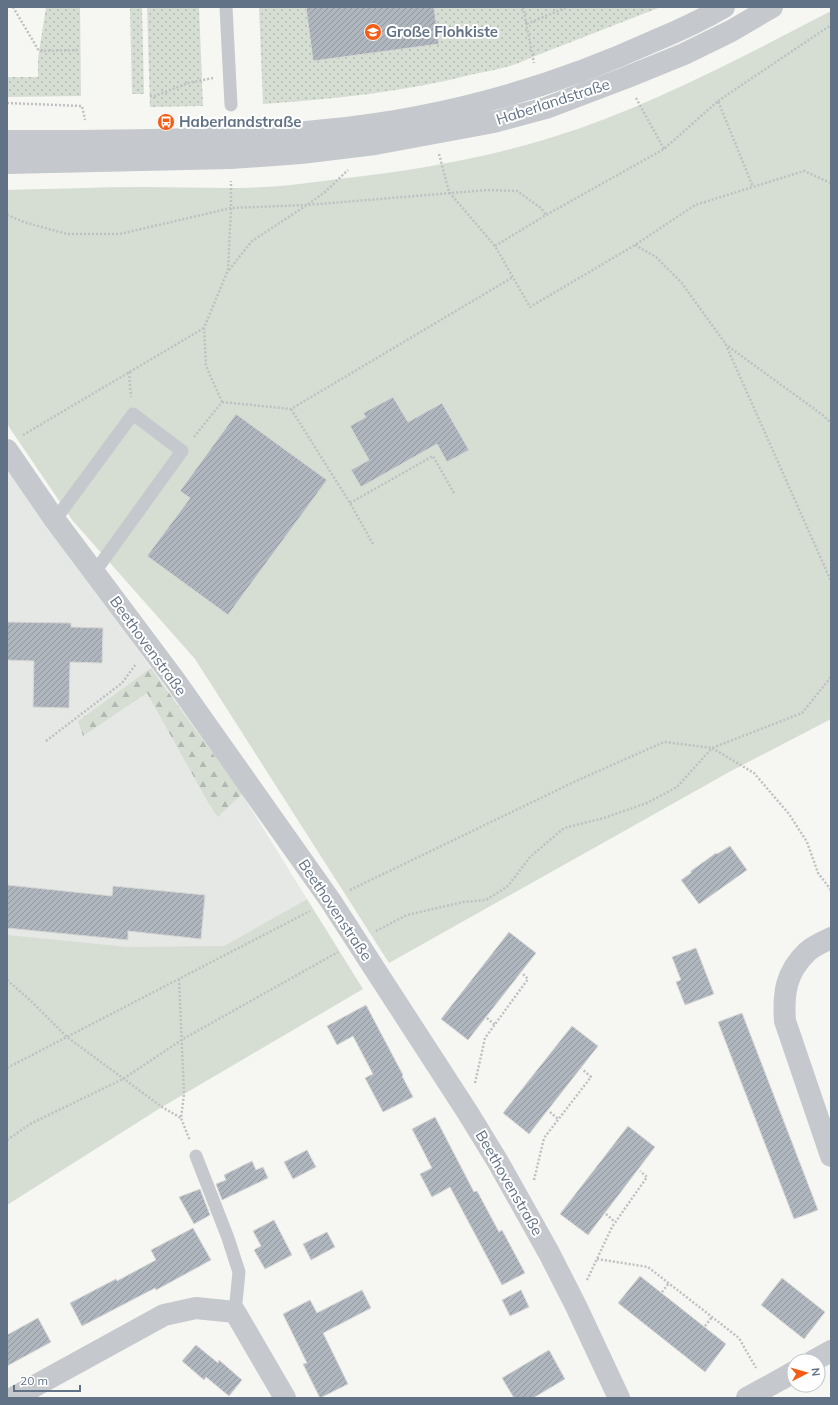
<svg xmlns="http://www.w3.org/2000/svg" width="838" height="1405" viewBox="0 0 838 1405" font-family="Mulish,sans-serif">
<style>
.built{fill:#e6e8e5}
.grass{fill:url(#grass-dots)}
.forest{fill:url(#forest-firs)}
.park{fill:#d6ded3}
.building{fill:url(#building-hatch);stroke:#d7d7d5}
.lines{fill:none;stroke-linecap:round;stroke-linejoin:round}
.path{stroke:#bec0c3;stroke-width:2.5;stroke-dasharray:2 2;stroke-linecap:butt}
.service{stroke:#c5c8cc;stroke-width:13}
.minor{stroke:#c5c8cc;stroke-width:22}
.tertiary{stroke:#c5c8cc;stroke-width:22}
.labels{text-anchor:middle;stroke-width:4;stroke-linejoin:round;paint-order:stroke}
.poi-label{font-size:15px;font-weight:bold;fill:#627286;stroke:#fff;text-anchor:start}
.street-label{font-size:15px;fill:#627286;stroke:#fff}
</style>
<defs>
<pattern id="grass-dots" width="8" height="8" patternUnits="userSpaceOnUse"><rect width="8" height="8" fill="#d6ded3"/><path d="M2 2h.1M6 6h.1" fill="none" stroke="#b1b8b1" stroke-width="1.8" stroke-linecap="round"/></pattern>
<pattern id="forest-firs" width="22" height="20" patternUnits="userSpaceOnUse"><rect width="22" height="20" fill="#d6ded3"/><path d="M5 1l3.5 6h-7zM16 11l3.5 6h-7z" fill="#b1b8b1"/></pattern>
<pattern id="building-hatch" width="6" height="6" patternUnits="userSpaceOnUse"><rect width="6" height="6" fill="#afb6bd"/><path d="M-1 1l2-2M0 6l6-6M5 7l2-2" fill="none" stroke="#92989f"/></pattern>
</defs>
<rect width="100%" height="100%" fill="#f6f6f2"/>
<path class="built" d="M 7,468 L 242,794 L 307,899 L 171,977 L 7,968 Z"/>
<path class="grass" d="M 46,7 L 80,7 L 81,96 L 7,97 L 7,77 L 38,77 L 38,59 Z
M 130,7 L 142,7 L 144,94 L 132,94 Z
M 147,7 L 199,7 L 203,106 L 150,107 Z
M 259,7 L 661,7 L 530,58 C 513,67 493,70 474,74 C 405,92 334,99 263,104 Z"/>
<path class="forest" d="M 151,668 L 242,794 L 218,817 L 209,804 L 147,693 L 83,736 L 78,721 Z"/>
<path class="park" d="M 831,11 L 831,719 L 731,771 L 389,963 L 195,659 L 73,521 L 9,427 L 7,422 L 7,190 C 53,189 99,187 145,187 C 185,187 225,189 265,187 C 289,186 314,182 338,179 C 410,171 483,159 553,137 C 649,107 742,57 831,11 Z
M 307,899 L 363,989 L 162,1107 L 7,1205 L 7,935 L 128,947 L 224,946 Z"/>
<path class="building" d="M 306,7 L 434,7 L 439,44 L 313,61 Z
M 393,397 L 408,422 L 442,403 L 469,450 L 447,462 L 437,444 L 361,487 L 351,470 L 369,460 L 350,426 L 366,417 L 363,413 Z
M 236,414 L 327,480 L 228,615 L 147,556 L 190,498 L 180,491 Z
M 7,622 L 71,623 L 71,627 L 103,628 L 102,663 L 70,662 L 69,708 L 33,707 L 34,661 L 7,660 Z
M 730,846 L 747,870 L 699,904 L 681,880 L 691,873 L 691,871 L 716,853 L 717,854 Z
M 7,885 L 112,896 L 113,886 L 205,895 L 201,939 L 128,931 L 128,940 L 7,928 Z
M 509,932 L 536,953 L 468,1040 L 441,1019 Z
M 696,948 L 714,994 L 685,1005 L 676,982 L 681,980 L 672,957 Z
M 366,1005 L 403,1075 L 402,1076 L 413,1097 L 383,1112 L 365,1078 L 373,1074 L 353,1036 L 337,1045 L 327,1026 Z
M 742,1013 L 818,1210 L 794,1219 L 718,1022 Z
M 572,1026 L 598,1046 L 529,1134 L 503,1113 Z
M 435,1117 L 474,1192 L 477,1191 L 499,1232 L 502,1230 L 525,1273 L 502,1285 L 450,1187 L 432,1197 L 420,1174 L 432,1168 L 412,1129 Z
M 628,1126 L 655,1147 L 588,1235 L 560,1214 Z
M 307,1150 L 316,1167 L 293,1179 L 284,1162 Z
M 252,1161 L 256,1170 L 263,1167 L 268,1178 L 222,1200 L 216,1184 L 226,1180 L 224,1175 Z
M 200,1189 L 210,1215 L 194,1224 L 179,1197 Z
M 274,1220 L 292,1255 L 265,1269 L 254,1250 L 261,1246 L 253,1231 Z
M 193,1228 L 211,1260 L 156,1290 L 155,1288 L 82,1326 L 70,1303 L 116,1279 L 117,1281 L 156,1260 L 151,1250 Z
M 327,1232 L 335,1247 L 311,1260 L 303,1244 Z
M 640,1276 L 726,1344 L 705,1372 L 618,1303 Z
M 782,1278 L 825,1312 L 804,1339 L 761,1305 Z
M 362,1290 L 371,1308 L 323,1333 L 348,1384 L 320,1398 L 303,1364 L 307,1363 L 283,1314 L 310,1300 L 317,1313 Z
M 521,1290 L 529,1307 L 510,1316 L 502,1300 Z
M 38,1318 L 51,1342 L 7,1366 L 7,1335 Z
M 196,1345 L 218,1363 L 219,1360 L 242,1380 L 229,1396 L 206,1377 L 204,1380 L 182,1361 Z
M 549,1350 L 565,1379 L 533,1398 L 514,1398 L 502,1378 Z"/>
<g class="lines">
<path class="path" d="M 13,7 L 39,51 L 80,50
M 523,7 L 534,63
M 527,24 L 567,7
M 150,96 L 155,96 L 188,83 L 213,78
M 636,98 L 664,149
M 718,101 L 831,25
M 7,103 L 82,106 L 85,120
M 439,154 L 449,192 L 495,246 L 530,307 L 635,245 L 695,205 L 804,171 L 831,183
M 7,215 L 24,222 L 67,234 L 120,234 L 231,208 L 231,181
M 635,245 L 656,257 L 681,282 L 725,343 L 831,581
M 495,246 L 546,215 L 664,149 L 718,101 L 753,187
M 229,270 L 252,241 L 307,205 L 325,192 L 348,170
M 725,344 L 824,416 L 831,423
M 129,372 L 131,397
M 222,402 L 206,366 L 204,328 L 228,270 L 231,208 L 307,205 L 487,190 L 517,191 L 541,208 L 546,215
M 222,402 L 291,409 L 513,277
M 291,409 L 350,503 L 373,544
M 23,435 L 204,328
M 194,437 L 222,402
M 350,503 L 433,456 L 455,495
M 46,741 L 122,683 L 136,664
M 350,890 L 576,781 L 664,742 L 712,748 L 802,713 L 831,677
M 376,931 L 407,915 L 463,902 L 486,900 L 508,886 L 530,857 L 564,828 L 604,818 L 647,803 L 677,787 L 712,748 L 754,773 L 789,814 L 807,842 L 818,873 L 831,890
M 179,979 L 184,1094 L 181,1118 L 190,1141
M 7,980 L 30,1000 L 67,1037 L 162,1107 L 181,1118
M 487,1018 L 495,1025
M 7,1068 L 310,911
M 475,1083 L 485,1038 L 528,979 L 522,973
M 550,1112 L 558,1119
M 7,1140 L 30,1124 L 123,1079 L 183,1039 L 338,952
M 534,1180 L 544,1138 L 591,1077 L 582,1069
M 606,1214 L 615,1222
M 597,1259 L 648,1267 L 739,1338 L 756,1368
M 587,1280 L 612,1227 L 647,1177 L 640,1171
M 662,1292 L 669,1283
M 705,1326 L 712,1317"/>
<path class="service" d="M 226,7 L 231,105
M 55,520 L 133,414 L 182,451 L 94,573
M 196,1156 L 228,1238 L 239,1272 L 235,1312"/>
<path class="minor" d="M 7,450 L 55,520 L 174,679 L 330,900 L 468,1113 L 498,1162 L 549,1253 L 576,1306 L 619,1398
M 831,938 C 823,942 813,946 807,952 C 786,972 783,993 785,1021 L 831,1156
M 813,1361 L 831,1351
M 13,1398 L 164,1315 L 196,1308 L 235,1312 L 285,1398
M 747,1398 L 794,1372"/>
<path class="tertiary" d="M 7,141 C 113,141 220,141 326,130 C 439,119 551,88 654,41 C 678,31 702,20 724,7
M 7,163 L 231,158 L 301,153 L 375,144 L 494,122 L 546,108 L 625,78 L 684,54 L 731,31 L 772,7"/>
</g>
<defs>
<g id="school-disc" transform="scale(0.9)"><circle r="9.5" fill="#f25e16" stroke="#fff"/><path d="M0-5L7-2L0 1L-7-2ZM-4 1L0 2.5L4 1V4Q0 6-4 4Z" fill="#fff"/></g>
<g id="bus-disc" transform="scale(0.9)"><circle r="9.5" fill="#f25e16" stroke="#fff"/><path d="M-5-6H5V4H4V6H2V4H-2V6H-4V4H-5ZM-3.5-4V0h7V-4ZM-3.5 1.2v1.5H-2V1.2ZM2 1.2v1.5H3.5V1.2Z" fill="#fff"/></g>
</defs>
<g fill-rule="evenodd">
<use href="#school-disc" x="373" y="32"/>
<use href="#bus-disc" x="166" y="122"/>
</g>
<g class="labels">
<g class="poi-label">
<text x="386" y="37">Große Flohkiste</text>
<text x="179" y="127">Haberlandstraße</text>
</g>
<g class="street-label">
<text transform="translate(553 102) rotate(-18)" y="5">Haberlandstraße</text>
<text transform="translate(148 646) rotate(54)" y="5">Beethovenstraße</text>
<text transform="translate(335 910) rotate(56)" y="5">Beethovenstraße</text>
<text transform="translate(509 1183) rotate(60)" y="5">Beethovenstraße</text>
</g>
</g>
<rect width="838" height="1405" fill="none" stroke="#627286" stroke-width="16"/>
<g transform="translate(806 1373) rotate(84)"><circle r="19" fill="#ffffff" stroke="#c0c7cf"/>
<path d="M0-3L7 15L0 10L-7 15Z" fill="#f25e16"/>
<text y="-6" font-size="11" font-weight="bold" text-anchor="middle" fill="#627286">N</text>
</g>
<path d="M14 1385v6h66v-6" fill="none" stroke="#627286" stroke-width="2"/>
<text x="20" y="1385" font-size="12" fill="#627286" stroke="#ffffff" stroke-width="3" paint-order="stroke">20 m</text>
</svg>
